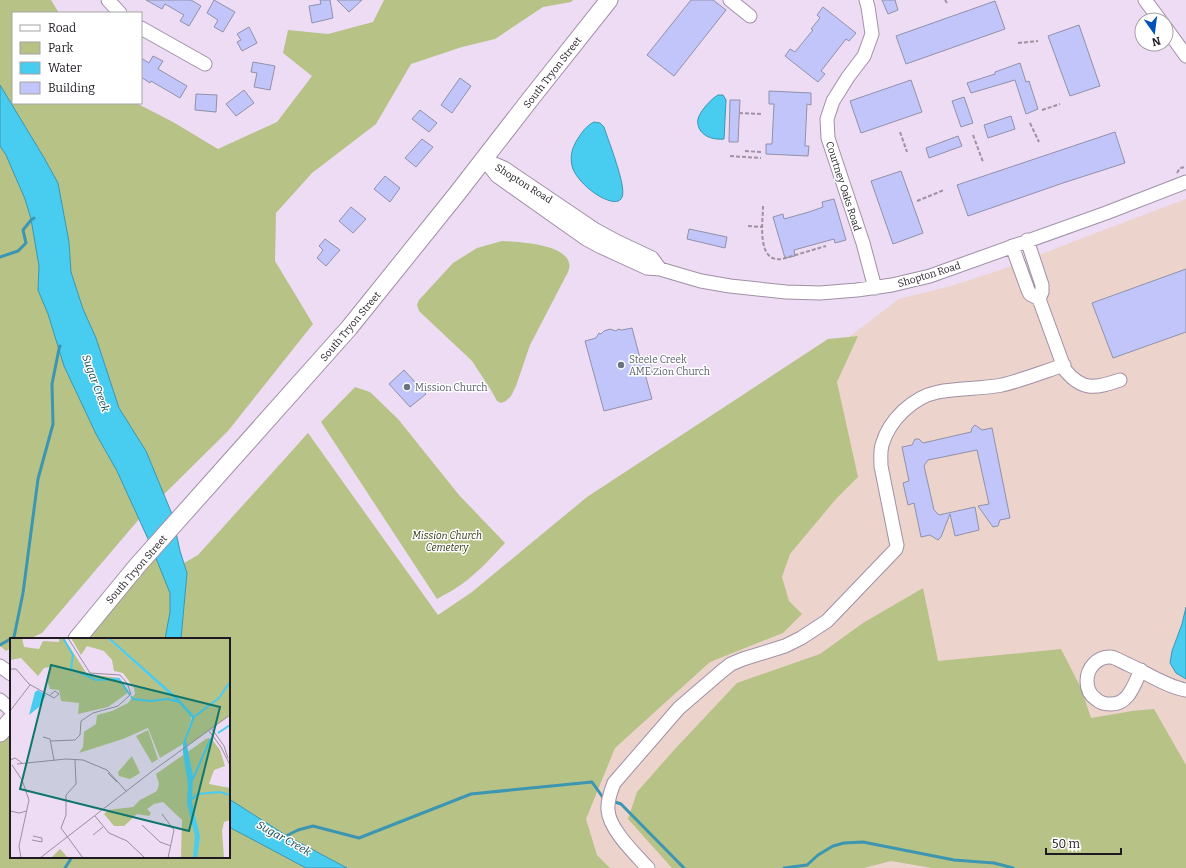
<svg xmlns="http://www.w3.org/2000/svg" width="1186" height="868" viewBox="0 0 1186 868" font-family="Bitter,serif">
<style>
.education{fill:#ecd3cc}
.green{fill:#b7c286}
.water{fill:#48ccf0;stroke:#3c96b2}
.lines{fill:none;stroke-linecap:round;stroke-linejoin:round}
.stream{stroke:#3c96b2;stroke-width:3}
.building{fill:#c2c5f9;stroke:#9091aa}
.minor-casing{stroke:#a090a6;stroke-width:15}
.major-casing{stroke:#a090a6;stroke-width:19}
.path{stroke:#9f92a3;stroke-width:2;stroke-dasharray:4 2;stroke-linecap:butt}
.minor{stroke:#fff;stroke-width:13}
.major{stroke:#fff;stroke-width:17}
.worship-dot{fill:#6b7280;stroke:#fff;stroke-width:1.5}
.labels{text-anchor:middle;stroke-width:3;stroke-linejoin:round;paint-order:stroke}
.street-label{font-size:10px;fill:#1f1921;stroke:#fff}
.worship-label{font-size:10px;fill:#5b616d;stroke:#fff;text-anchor:start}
.park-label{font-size:10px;font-style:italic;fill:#31370e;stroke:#fff}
.water-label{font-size:11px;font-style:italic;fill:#023f4e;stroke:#fff}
.inset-river{fill:none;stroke:#48ccf0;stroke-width:2}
.inset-road{fill:none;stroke:#9b8e9f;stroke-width:1}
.view{fill:#0f766e;fill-opacity:0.15;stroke:#0f766e;stroke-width:2}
.inset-edge{fill:none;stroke:#1f1921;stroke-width:2}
</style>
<rect width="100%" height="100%" fill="#eddcf3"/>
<path class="education" d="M 1186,199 L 1186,868 L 340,868 L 229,808 L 229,756 L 390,686 L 899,299 L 951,286 L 1003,269 L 1080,239 Z"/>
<path class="green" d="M 0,0 L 51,0 L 59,13 L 13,13 L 13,103 L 136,103 L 173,122 L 218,149 L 277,122 L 312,76 L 283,53 L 288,30 L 328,34 L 373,22 L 384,0 L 573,0 L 571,2 L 543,7 L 495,39 L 462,47 L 411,64 L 376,124 L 312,173 L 276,213 L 275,261 L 313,324 L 228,431 L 140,518 L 42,633 L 29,639 L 11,639 L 11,648 L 6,651 L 0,646 Z
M 502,241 C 518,242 565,244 569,263 C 570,265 569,270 568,272 L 530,345 L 516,386 L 511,396 L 506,401 L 501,403 L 497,401 L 491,390 L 472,361 L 419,311 L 417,305 L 419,300 L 453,263 L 477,248 Z
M 858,336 L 837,382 L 858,477 L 836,499 L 790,554 L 782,577 L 789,601 L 802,614 L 783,633 L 710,662 L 615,748 L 586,819 L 597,855 L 610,868 L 347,868 L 287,836 L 229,799 L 229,639 L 181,639 L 187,573 L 184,563 L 198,555 L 308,433 L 438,615 L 472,592 L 587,497 L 828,339 Z
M 355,387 L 370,392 L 398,419 L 459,495 L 505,543 C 489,560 473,578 453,590 C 448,593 442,596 437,599 L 321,422 Z
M 160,541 L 171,579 L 170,639 L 77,639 Z
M 923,588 L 938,661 L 1061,649 L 1081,688 L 1091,718 L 1132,711 L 1154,709 L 1186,765 L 1186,868 L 932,868 L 891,861 L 864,868 L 672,868 L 628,819 L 637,792 L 674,750 L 737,683 L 820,654 L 863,623 Z
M 11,720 L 11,857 L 229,857 L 229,808 L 339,868 L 0,868 L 0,733 Z"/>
<path class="water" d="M 0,85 L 43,156 L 58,183 L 69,242 L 71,272 L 83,309 L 96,338 L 119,408 L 146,451 L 172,514 L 180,551 L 187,573 L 181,639 L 165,639 L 170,612 L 170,593 L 149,541 L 117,471 L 96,434 L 64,366 L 48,314 L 38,290 L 39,266 L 31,219 L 25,199 L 6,155 L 0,146 Z
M 718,95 L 723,95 L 726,100 L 724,139 C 714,140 703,137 699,128 C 698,125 697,122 698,119 C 700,111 711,99 718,95 Z
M 594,122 L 600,123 L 604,127 C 608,140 627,187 622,197 C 618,208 598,196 593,192 C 586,187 576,177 573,169 C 569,158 572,148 577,140 C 583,131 585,127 594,122 Z
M 1186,607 L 1186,679 L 1176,673 L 1170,663 L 1172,651 L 1182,624 Z
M 229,799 L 287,836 L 347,868 L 306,868 L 229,827 Z"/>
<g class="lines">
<path class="stream" d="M 0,257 L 18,251 L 26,243 L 23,230 L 31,220 L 34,218
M 0,645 L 14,637 L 23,593 L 38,479 L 53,424 L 52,384 L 59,349 L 60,346
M 615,802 L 621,804 L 684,868
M 284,837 L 298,830 L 313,826 L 359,838 L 471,794 L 592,782 L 604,799
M 65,868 L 72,857
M 784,868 L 807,865 L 818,855 L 833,846 L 844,843 L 863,842 L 954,860 L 994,863 L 1013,868"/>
</g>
<path class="building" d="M 146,0 L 191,0 L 201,6 L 189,26 L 180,21 L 184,15 L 165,4 L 162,9 Z
M 214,0 L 235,12 L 223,32 L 214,27 L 218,20 L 207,13 Z
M 320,0 L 330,0 L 333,18 L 312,23 L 309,6 L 321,4 Z
M 337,0 L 362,0 L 349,12 Z
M 691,0 L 713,0 L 726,10 L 674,76 L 647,55 Z
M 882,0 L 895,0 L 898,10 L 888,14 Z
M 995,1 L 1005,29 L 906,64 L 896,36 Z
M 823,7 L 856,33 L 849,41 L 846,39 L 821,71 L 825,74 L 818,82 L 785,56 L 790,49 L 795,52 L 813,30 L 811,29 L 820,18 L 817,15 Z
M 1079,25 L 1100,86 L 1070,96 L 1048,36 Z
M 249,27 L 257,43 L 242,51 L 237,42 L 241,40 L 237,34 Z
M 153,56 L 163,61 L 158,69 L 187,86 L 180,98 L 151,81 L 150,83 L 141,77 L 141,58 L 149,63 Z
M 253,62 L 275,66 L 270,90 L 254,87 L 257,73 L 251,72 Z
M 1020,63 L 1026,82 L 1029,81 L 1038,109 L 1026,114 L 1015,80 L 971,93 L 967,83 L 995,74 L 995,72 Z
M 460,78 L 471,86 L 452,113 L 441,105 Z
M 911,80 L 922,112 L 861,133 L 850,101 Z
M 244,90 L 254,103 L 236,116 L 226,104 Z
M 769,91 L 811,93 L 811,105 L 807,104 L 805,146 L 809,146 L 808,156 L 766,154 L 766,144 L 772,144 L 774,104 L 769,104 Z
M 196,94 L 217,95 L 216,112 L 195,110 Z
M 964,97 L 973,123 L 961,127 L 952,101 Z
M 730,100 L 740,100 L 738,142 L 729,142 Z
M 420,110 L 437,123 L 429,132 L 412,119 Z
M 1011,116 L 1015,129 L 988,138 L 984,125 Z
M 1115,132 L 1125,163 L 1063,183 L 968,216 L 957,185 Z
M 958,136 L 962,146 L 929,158 L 926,148 Z
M 422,139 L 433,147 L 416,167 L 405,158 Z
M 901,171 L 923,233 L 893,244 L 871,181 Z
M 385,176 L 400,188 L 390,202 L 374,189 Z
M 834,199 L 846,240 L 835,243 L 834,239 L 794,250 L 795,256 L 785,258 L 773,217 L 783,214 L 784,219 L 809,212 L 823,207 L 822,202 Z
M 351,207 L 366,219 L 353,233 L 339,221 Z
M 689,229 L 727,237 L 725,248 L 687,239 Z
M 325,239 L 340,250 L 326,266 L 317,258 L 323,250 L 319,246 Z
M 1186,269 L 1186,332 L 1113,358 L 1092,303 Z
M 632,328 L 640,358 L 648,356 L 653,372 L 645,374 L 652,399 L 604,411 L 585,341 L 596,338 L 599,333 L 601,334 L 604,331 L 610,329 L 616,331 L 618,329 L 622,330 Z
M 404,370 L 426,394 L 410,407 L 389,384 Z
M 975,425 L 982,430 L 992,428 L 1010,518 L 1000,520 L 998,526 L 993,527 L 978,506 L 989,504 L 977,450 L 928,460 L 924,466 L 934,510 L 939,515 L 975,507 L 979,530 L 955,536 L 950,514 L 941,537 L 938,540 L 930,535 L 921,537 L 914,503 L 908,505 L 903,483 L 909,481 L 902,447 L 912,445 L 915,439 L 919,439 L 923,443 L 971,432 L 972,428 Z"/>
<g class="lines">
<g class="minor-casing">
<path id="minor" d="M 108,0 L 120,13
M 730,0 L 750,16
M 866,0 L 868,7 L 872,34 L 864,56 L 848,77 L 833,101 L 827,119 L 828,138 L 863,243 L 875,288
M 1145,0 L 1160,20
M 141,28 L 205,64
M 1166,28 L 1186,56
M 484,159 L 497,176 L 586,239 L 599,246 L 647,268 L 660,269 L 701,281 L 730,286 L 786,292 L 820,293 L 857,290 L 892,285 L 930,276 L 1106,213 L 1186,182
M 485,160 L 504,168 L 594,229 L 618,242 L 652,258 L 660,269
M 1027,240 L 1042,285 L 1042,292 L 1039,299
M 1012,246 L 1028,290 L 1030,294 L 1039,299 L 1065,370 C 1083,392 1096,388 1120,380
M 0,666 L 11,674
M 1141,670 C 1134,684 1129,705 1110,704 C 1105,704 1100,703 1096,699 C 1090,695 1087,688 1087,681 C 1087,668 1097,657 1110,657 C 1115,657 1122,662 1127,664 C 1145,672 1167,687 1186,690
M 0,700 L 11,710
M 648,868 C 635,854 609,829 608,810 C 607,800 611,791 614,783 L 679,708 L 722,671 L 731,664 L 743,659 L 785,646 L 801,638 L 827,621 L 896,549 L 897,545 L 896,541 L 881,466 C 881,459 880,452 882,445 C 889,420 913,397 938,392 C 959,388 981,389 1002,385 C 1023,380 1043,372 1064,365"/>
</g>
<g class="major-casing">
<path id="major" d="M 77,639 L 137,566 L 349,328 L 456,195 L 532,97 L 609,0
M 0,733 L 11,720"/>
</g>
<path class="path" d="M 945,0 L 947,3
M 1018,43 L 1038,41
M 1042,110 L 1060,104
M 739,113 L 763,114
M 1030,123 L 1039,142
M 900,132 L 907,152
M 973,135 L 983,162
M 745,151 L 761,152
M 730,156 L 761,158
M 1177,173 L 1180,168 L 1186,167
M 917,201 L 944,190
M 763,206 C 763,221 756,263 782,259 L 826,246
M 748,226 L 762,227"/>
<use href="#minor" class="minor"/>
<use href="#major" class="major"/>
</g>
<g class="worship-dot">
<circle cx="621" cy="365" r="4"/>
<circle cx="407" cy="387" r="4"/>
</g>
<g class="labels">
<g class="street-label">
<text transform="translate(552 72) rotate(-52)" y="4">South Tryon Street</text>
<text transform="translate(524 183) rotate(32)" y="4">Shopton Road</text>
<text transform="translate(844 186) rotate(72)" y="4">Courtney Oaks Road</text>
<text transform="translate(929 274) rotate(-17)" y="4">Shopton Road</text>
<text transform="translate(350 326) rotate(-50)" y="4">South Tryon Street</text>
<text transform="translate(136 569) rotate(-49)" y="4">South Tryon Street</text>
</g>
<g class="worship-label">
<text x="629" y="363">Steele Creek<tspan x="629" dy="12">AME Zion Church</tspan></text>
<text x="415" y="391">Mission Church</text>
</g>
<g class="park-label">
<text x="447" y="539">Mission Church<tspan x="447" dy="12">Cemetery</tspan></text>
</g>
<g class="water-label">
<text transform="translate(96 383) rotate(70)" y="4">Sugar Creek</text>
<text transform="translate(284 838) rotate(29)" y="4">Sugar Creek</text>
</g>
</g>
<g transform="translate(10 638)">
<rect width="220" height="220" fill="#eddcf3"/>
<path d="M 0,0 L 12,0 L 14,9 L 29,11 L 33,3 L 49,4 L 49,0 L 54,0 L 77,36 L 109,40 L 119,54 L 98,69 L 68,76 L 69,65 L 51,63 L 49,52 L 40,51 L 37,42 L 40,29 L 34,30 L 28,38 L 11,20 L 0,22 ZM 61,0 L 97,0 L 158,55 L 99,0 L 220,0 L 220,77 L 175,110 L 175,102 L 183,79 L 170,65 L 181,77 L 181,82 L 173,106 L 150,120 L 138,90 L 113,101 L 69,115 L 73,109 L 74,94 L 86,86 L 87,77 L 102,73 L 118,65 L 125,56 L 124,50 L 113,35 L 104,33 L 102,22 L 94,13 L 77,8 L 71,17 ZM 138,92 L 148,121 L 142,125 L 126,98 ZM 201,100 L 210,112 L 215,128 L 204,132 L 199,146 L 220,150 L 220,182 L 214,184 L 212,193 L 214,220 L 171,220 L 172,182 L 153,164 L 144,166 L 137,171 L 141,175 L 139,178 L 127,176 L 114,188 L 104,188 L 94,176 L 98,172 L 123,169 L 130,162 L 147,153 L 149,146 L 146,136 L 196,101 ZM 122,118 L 130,135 L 120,141 L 109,138 L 108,134 ZM 50,211 L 51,212 L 58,220 L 41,220 Z" fill="#b7c286"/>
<path d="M 97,0 L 100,0 L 168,60 L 185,79 L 176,102 L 183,138 L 182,164 L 190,199 L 187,220 L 183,220 L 185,198 L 177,165 L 178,146 L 173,114 L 173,105 L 182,80 L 168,64 ZM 28,52 L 36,57 L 29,69 L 19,77 L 25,54 Z" fill="#48ccf0"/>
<path class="inset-river" d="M 53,0 L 63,17 L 61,31 L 86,42 L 109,41 L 120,57M 121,58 L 123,61 L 140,63 L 158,61 L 168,64M 184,79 L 209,60 L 220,44M 208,95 L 220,87M 183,141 L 200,102 L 202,101M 182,161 L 188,156 L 210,154 L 220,157"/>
<path class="inset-road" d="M 0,31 L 6,31 L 19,46 L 44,60 L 49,56 L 45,53 L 40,57M 0,73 L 20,47M 202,91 L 214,108 L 218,120M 199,93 L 211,109 L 220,127M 33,99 L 40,101 L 44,122M 41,103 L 65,102 L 70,97 L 71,83 L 83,75 L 108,68 L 121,56 L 117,45 L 110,37 L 80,35 L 58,0M 65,121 L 66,146 L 56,157 L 56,177 L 51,190 L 73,220M 0,122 L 5,120 L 12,125M 7,126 L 56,121 L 73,122 L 97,132 L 116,153M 2,127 L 12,142 L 19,162 L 9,208 L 11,220M 98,135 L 107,144M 0,173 L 9,175 L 17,173M 152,176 L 164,192 L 158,220M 85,178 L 99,195 L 117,203 L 135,220M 132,187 L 150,204 L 161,208M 83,197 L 93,189M 22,202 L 32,204 L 32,200 L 23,198M 30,220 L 141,134 L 220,77"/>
<path class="view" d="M 41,27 L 210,69 L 179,193 L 10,151 Z"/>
<rect width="220" height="220" class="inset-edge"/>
</g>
<rect x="12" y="12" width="130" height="92" fill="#ffffff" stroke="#a5a3a6"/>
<rect x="20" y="25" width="20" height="6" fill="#ffffff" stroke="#a5a3a6"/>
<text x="48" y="32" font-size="12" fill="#1f1921">Road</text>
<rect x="20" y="42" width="20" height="12" fill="#b7c286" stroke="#a5a3a6"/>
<text x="48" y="52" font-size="12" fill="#1f1921">Park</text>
<rect x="20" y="62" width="20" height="12" fill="#48ccf0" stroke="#a5a3a6"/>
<text x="48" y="72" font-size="12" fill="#1f1921">Water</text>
<rect x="20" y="82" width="20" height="12" fill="#c2c5f9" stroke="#a5a3a6"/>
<text x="48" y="92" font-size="12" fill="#1f1921">Building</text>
<g transform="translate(1154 32) rotate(166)"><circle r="19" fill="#ffffff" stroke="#a5a3a6"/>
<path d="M0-3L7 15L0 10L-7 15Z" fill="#0151ba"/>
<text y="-6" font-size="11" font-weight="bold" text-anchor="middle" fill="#1f1921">N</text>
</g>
<path d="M1046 848v6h75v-6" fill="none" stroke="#1f1921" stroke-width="2"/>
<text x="1052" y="848" font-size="12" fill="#1f1921" stroke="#ffffff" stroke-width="3" paint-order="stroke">50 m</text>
</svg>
